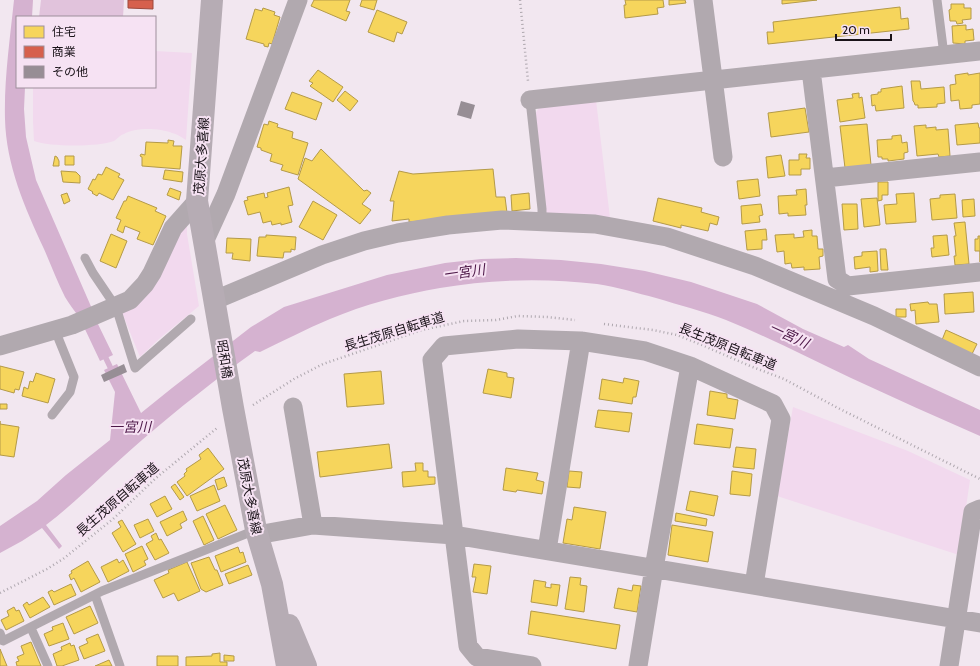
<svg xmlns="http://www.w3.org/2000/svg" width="980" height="666" viewBox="0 0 980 666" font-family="Cabin,'Noto Sans JP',sans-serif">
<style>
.green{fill:#f2d9ee}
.forest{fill:#e1c3dc}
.water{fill:#d5b2d0}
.homes{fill:#f6d55c;stroke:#b49a48}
.shops{fill:#d6604d;stroke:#9d493d}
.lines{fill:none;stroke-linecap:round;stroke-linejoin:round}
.stream{stroke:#d5b2d0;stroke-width:5.5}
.building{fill:#978e95}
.path{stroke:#aea7ae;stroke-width:2.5;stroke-dasharray:1 3;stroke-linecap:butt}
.lane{stroke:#b1a9af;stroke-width:9}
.street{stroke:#b1a9af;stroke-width:19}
.primary{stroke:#b6acb4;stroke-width:22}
.labels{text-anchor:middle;stroke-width:4;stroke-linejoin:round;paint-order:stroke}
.street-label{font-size:13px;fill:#191218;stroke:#f6e2f3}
.water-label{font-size:14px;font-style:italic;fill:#4b1646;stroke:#f6e2f3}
</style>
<rect width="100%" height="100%" fill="#f2e7f0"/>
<path class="green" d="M 155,51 L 192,53 L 186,140 C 181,137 177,134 172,133 C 160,128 135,127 124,134 C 120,135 117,139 114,141 C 98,147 50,147 34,141 L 33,122 L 33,87 L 155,87 Z
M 596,100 L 610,218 L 547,218 L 535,114 L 541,105 Z
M 187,222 L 187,234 L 199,306 L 159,339 L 140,357 L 121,310 Z
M 793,407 L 908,451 L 970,480 L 959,555 L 777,496 Z"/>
<path class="forest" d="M 41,0 L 124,0 L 123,17 L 39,17 Z"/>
<path class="water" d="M 14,0 L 33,0 L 32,17 L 17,17 L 17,87 L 25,87 L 24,109 L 26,137 L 36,180 L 93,311 L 79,317 C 74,310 69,304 65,297 C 57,281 51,265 44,249 C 25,208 6,165 5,119 C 4,79 10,39 14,0 Z
M 516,258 L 561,260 L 601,264 L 645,271 L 691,282 L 757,304 L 803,329 L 844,347 L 848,345 L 869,359 L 980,410 L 980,436 C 937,417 894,398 851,378 C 809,358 768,337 726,320 C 703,311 679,305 656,298 C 637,293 617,287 597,284 C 547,278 490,279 440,288 C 404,294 363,305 330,319 C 306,329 283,341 260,352 L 255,351 C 216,379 178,409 142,440 C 109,468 80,499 46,525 L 62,546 L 59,549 L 42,528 L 22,541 L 0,553 L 0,526 L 37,501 L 66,475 L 110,440 L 115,392 L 104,370 L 117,364 L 141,413 L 172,388 L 251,327 L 284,307 L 387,275 L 445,263 L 481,259 Z
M 96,320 L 113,355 L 100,361 L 83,325 Z"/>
<path class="homes" d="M 314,0 L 350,0 L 346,11 L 350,12 L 346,21 L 311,6 Z
M 362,0 L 377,0 L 374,10 L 360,6 Z
M 625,0 L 663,0 L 664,7 L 657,8 L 658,14 L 625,18 L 624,5 L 626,5 Z
M 669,0 L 685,0 L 686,3 L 669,5 Z
M 782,0 L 817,0 L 782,4 Z
M 951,4 L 964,4 L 964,8 L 971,8 L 971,19 L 962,20 L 963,23 L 957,24 L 956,21 L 950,21 L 949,10 L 951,9 Z
M 900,7 L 901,19 L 908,18 L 909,29 L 768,44 L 767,32 L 774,32 L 773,22 Z
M 263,8 L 275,12 L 274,15 L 280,17 L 272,44 L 269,43 L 268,47 L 264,46 L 264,44 L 246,39 L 255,9 L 262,11 Z
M 377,10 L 407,22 L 402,34 L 397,32 L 394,42 L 368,32 Z
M 966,25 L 966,30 L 973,29 L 974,40 L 965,41 L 965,44 L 953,43 L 952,26 Z
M 318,70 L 343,87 L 333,102 L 310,86 L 313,83 L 309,81 Z
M 968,73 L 968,75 L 980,73 L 980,104 L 972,105 L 972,108 L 960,109 L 959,100 L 951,101 L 950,85 L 956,84 L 955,75 Z
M 911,81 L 920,81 L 921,89 L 944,87 L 945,103 L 937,104 L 937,107 L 918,108 L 918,105 L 915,105 L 914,102 L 913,101 Z
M 902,86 L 904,108 L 876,111 L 875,105 L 872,106 L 871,95 L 878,94 L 878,92 L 881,92 L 881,89 Z
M 345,91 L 358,101 L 350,111 L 337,100 Z
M 292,92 L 322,103 L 316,120 L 285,109 Z
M 859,93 L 859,98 L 862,97 L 865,118 L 840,122 L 837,100 L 853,98 L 852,94 Z
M 805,108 L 809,132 L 771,137 L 768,113 Z
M 269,121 L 278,124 L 277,127 L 293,132 L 292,138 L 308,143 L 298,175 L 281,170 L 283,165 L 270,161 L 272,154 L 261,150 L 261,148 L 257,147 L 264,124 L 268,125 Z
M 978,123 L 979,128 L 980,128 L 980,143 L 957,145 L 955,125 Z
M 867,124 L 871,165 L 845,168 L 840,126 Z
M 926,125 L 926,128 L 936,127 L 936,130 L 948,129 L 950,156 L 939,157 L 938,154 L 917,156 L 914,126 Z
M 901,135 L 902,143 L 907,142 L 908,152 L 904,153 L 904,159 L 888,161 L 888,159 L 882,159 L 882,157 L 878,157 L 877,140 L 892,139 L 892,136 Z
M 168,140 L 174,141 L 173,146 L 182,146 L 180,169 L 142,166 L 142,157 L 140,156 L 141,154 L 145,155 L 146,142 L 168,143 Z
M 321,149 L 364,191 L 367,190 L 371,193 L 362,204 L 371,210 L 360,224 L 298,179 L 305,158 L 312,161 Z
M 799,154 L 807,154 L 806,158 L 810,158 L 810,169 L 801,169 L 801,175 L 789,175 L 789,160 L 799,160 Z
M 781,155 L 785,176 L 768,178 L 766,157 Z
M 55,156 L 57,157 L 59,161 L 59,166 L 53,166 Z
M 65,156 L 74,156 L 74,165 L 65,165 Z
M 106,167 L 120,174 L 118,177 L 124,180 L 113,200 L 99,193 L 97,196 L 92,193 L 93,192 L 88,189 L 93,179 L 95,180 L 98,174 L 102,175 Z
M 493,169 L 496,197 L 505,197 L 507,213 L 409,222 L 409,219 L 392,221 L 394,201 L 390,201 L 399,171 L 413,174 Z
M 165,170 L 183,172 L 182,182 L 163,179 Z
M 61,171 L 76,172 L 80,176 L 80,183 L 63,182 Z
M 758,179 L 760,196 L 739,199 L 737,181 Z
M 878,182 L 888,182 L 888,195 L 882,195 L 882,200 L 878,201 Z
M 289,187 L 293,205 L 288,206 L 292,222 L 281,225 L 281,223 L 272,225 L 271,221 L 263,223 L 260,212 L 248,215 L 244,201 L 248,200 L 247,197 L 264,193 L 265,198 L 268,197 L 267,193 Z
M 170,188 L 181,192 L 179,200 L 167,195 Z
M 806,189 L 807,205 L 805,205 L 806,215 L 788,216 L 788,213 L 779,214 L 778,196 L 797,195 L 796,190 Z
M 67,193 L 70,201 L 64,204 L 61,195 Z
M 529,193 L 530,209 L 512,211 L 511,195 Z
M 914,193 L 916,222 L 886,224 L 884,205 L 897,204 L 896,194 Z
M 955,194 L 957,218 L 932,220 L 930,199 L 940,198 L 940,195 Z
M 128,196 L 157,208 L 155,211 L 166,216 L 153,245 L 137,239 L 140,232 L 125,226 L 123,233 L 117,230 L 121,220 L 116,218 L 124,201 L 126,201 Z
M 658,198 L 702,208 L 701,212 L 719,217 L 717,225 L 710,223 L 708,231 L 681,225 L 681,228 L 653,221 Z
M 877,198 L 880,225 L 864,227 L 861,199 Z
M 974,199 L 975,216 L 963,217 L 962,200 Z
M 313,201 L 337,215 L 323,240 L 299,227 Z
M 761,204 L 763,215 L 759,216 L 760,222 L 742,224 L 741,206 Z
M 842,204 L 857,204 L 858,229 L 844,230 Z
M 965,222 L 969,264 L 955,265 L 954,256 L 956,256 L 954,236 L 956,236 L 954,223 Z
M 766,229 L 767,240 L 762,240 L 762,249 L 747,250 L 745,231 Z
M 812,230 L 812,236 L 817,236 L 818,249 L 823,249 L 823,256 L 819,257 L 820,269 L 804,270 L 804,267 L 792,268 L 791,263 L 785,264 L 784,251 L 777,252 L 775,235 L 794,234 L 794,238 L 804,237 L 803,231 Z
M 111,234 L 127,241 L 116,268 L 100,261 Z
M 266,235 L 296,237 L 295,250 L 291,249 L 291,252 L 284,252 L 283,258 L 257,256 L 259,237 L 266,237 Z
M 947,235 L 949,255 L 932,257 L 931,248 L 934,248 L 933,236 Z
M 978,236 L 980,236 L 980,262 L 980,251 L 975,251 L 975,239 L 978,239 Z
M 227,238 L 251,239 L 250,261 L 232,259 L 233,253 L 226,253 Z
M 880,249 L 886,249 L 888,270 L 881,270 Z
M 877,251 L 878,271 L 870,272 L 870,267 L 855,269 L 854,257 L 862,256 L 862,252 Z
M 973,292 L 974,312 L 945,314 L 944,294 Z
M 928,302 L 929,304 L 937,304 L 939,322 L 916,324 L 915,310 L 911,311 L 910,304 Z
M 896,309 L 906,309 L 906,317 L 896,317 Z
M 946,330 L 977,344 L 972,354 L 942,340 Z
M 0,366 L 24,372 L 19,390 L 15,389 L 14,393 L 0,389 Z
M 488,369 L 507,373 L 507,377 L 514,378 L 511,398 L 483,393 Z
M 381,371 L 384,404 L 347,407 L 344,374 Z
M 36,373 L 55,379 L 48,403 L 22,396 L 24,387 L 28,389 L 30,381 L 33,382 Z
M 624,378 L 639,381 L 636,397 L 633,397 L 632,404 L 599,399 L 602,379 L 623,383 Z
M 710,391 L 727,394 L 727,398 L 738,400 L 735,419 L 707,415 Z
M 0,404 L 7,404 L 7,409 L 0,409 Z
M 598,410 L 632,413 L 629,432 L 595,427 Z
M 0,421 L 0,424 L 19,427 L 14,457 L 0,455 Z
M 697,424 L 733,429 L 730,448 L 694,444 Z
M 389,444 L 392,468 L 320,477 L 317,452 Z
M 736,447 L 756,449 L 754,469 L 733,467 Z
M 208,448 L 224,469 L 187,496 L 177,482 L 185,476 L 184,474 L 187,471 L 186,469 L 201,459 L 199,455 Z
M 415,463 L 423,463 L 423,471 L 428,471 L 428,477 L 435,477 L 435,484 L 403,487 L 402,472 L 416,471 Z
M 506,468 L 538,473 L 536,480 L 544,482 L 542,494 L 517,490 L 516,492 L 503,490 Z
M 569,471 L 582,472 L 580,488 L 567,487 Z
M 732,471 L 752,474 L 750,496 L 730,494 Z
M 224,477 L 227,486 L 218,490 L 215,480 Z
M 175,484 L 184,497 L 180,500 L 171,487 Z
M 214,485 L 220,501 L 197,511 L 190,496 Z
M 690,491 L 718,496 L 714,516 L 686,510 Z
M 165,496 L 172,509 L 157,517 L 150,504 Z
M 225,505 L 237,530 L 218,539 L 206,514 Z
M 574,507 L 606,512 L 600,549 L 563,543 L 567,519 L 572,520 Z
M 183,511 L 187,520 L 180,524 L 182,528 L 167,536 L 160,522 Z
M 676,513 L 707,519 L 706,526 L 675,521 Z
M 203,516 L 214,540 L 204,545 L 193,521 Z
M 148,519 L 154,531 L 140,538 L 134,525 Z
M 122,520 L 136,544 L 123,552 L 112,533 L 121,527 L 118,522 Z
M 672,525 L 713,532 L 708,562 L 668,555 Z
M 156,533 L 159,540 L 161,539 L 169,553 L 155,560 L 146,544 L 153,540 L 151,536 Z
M 142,546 L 148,559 L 144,561 L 146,565 L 133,572 L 125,554 Z
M 238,547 L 240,553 L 243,552 L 246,562 L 221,572 L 215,556 Z
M 209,557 L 215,570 L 217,570 L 223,585 L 206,592 L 201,589 L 191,563 Z
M 117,559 L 119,563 L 123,560 L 129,571 L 108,582 L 101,567 Z
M 88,561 L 100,582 L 81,592 L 74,578 L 71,580 L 69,575 L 72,573 L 71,571 Z
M 187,562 L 200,591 L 178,601 L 174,593 L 163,598 L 154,580 L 169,573 L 168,570 Z
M 474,564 L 491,566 L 487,594 L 473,592 L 476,577 L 472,577 Z
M 248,565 L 252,575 L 229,584 L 225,574 Z
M 570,577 L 581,578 L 580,585 L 587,586 L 584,612 L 565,609 Z
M 534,580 L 546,582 L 545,587 L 551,588 L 551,584 L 560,585 L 557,606 L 531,602 Z
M 71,584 L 76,595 L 54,605 L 48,592 L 52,590 L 54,592 Z
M 633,585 L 641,586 L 637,612 L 614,608 L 618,588 L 632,591 Z
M 43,597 L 50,607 L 30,618 L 23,605 L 27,602 L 29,605 Z
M 90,606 L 98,623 L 74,634 L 66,617 Z
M 14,607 L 16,611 L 19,610 L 24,621 L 6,630 L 1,620 L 9,616 L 7,611 Z
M 531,611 L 620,625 L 616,649 L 528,634 Z
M 63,623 L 69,639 L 49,646 L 44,634 L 53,630 L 52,627 Z
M 98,634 L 105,651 L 84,659 L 79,647 L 88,643 L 86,639 Z
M 31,642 L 41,666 L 17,666 L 16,662 L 19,661 L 17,657 L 24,654 L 21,646 Z
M 70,643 L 71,646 L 74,645 L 79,660 L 62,666 L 57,666 L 53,654 L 62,650 L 61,647 Z
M 0,649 L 7,666 L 0,666 Z
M 220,653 L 220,662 L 227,662 L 227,666 L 186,666 L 186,657 L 212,656 L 212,654 Z
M 224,655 L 234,656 L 234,661 L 224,661 Z
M 157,656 L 178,656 L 178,666 L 157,666 Z
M 109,660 L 112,666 L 95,666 Z"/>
<path class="shops" d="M 128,0 L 153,0 L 153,9 L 128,8 Z"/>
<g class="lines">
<path class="stream" d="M 103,352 L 113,373"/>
</g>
<path class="building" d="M 461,101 L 475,105 L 471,119 L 457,115 Z
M 124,364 L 127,372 L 104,382 L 101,375 Z"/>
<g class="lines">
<path class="path" d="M 520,0 L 528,81
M 604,324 L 653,330 L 677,335 L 702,345 L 750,366 L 784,379 L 836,407 L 980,479
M 253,405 L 294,379 L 323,364 L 422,330 L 464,321 L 496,320 L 518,316 L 547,317 L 575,320
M 0,593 L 47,569 L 63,559 L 113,519 L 156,478 L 217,428"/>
<path class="lane" d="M 937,0 L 944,55
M 530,100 L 542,209 L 542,222
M 85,258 L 93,273 L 116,307 L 135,368 L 191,319
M 52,415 L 70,392 L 74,377 L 55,330
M 95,595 L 120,666
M 31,628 L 48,666
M 0,633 L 3,641 L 102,591 L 256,530"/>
<path class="street" d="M 703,0 L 723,157
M 811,70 L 837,279 L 848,286 L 980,272
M 530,100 L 980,51
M 825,178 L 980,162
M 205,240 L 226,194 L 298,0
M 215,300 L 322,255 L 364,241 L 398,233 L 448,225 L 502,220 L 595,224 L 667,237 L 755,266 L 874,316 L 980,367
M 0,346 L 72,325 L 130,300 L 145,284 L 152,273 L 173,228 L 197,201
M 293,407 L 313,525
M 257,535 L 313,525 L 454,535 L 980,623
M 547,550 L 581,341
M 532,666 L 477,657 L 468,646 L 432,360 L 444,346 L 518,339 L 581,341 L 645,351 L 690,366 L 773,404 L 781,419 L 754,585
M 638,666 L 654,568 L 690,366
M 949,666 L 973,512 L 980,509"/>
<path class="primary" d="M 212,0 L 197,201 L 233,408 L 256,530 L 272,584 L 287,666
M 289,625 L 306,666"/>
</g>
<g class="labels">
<g class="street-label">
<text transform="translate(201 156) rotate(-86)" y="5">茂原大多喜線</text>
<text transform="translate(394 331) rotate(-17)" y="5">長生茂原自転車道</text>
<text transform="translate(728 346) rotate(22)" y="5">長生茂原自転車道</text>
<text transform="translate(225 359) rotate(81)" y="5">昭和橋</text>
<text transform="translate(250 496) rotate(79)" y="5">茂原大多喜線</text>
<text transform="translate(117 499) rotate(-41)" y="5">長生茂原自転車道</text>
</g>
<g class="water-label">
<text transform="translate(464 272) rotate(-8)" y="5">一宮川</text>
<text transform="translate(789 335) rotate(25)" y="5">一宮川</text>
<text x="130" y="432">一宮川</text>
</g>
</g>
<rect x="16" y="16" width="140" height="72" fill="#f6e2f3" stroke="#9e8f9b"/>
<rect x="24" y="26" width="20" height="12" fill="#f6d55c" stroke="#9e8f9b"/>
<text x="52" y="36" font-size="12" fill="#191218">住宅</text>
<rect x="24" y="46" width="20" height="12" fill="#d6604d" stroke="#9e8f9b"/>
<text x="52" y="56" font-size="12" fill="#191218">商業</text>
<rect x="24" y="66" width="20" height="12" fill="#978e95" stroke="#9e8f9b"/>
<text x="52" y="76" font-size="12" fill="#191218">その他</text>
<path d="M836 34v6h55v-6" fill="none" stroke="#191218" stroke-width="2"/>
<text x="842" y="34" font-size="12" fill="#191218" stroke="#f6e2f3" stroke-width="3" paint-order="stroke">20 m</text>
</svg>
